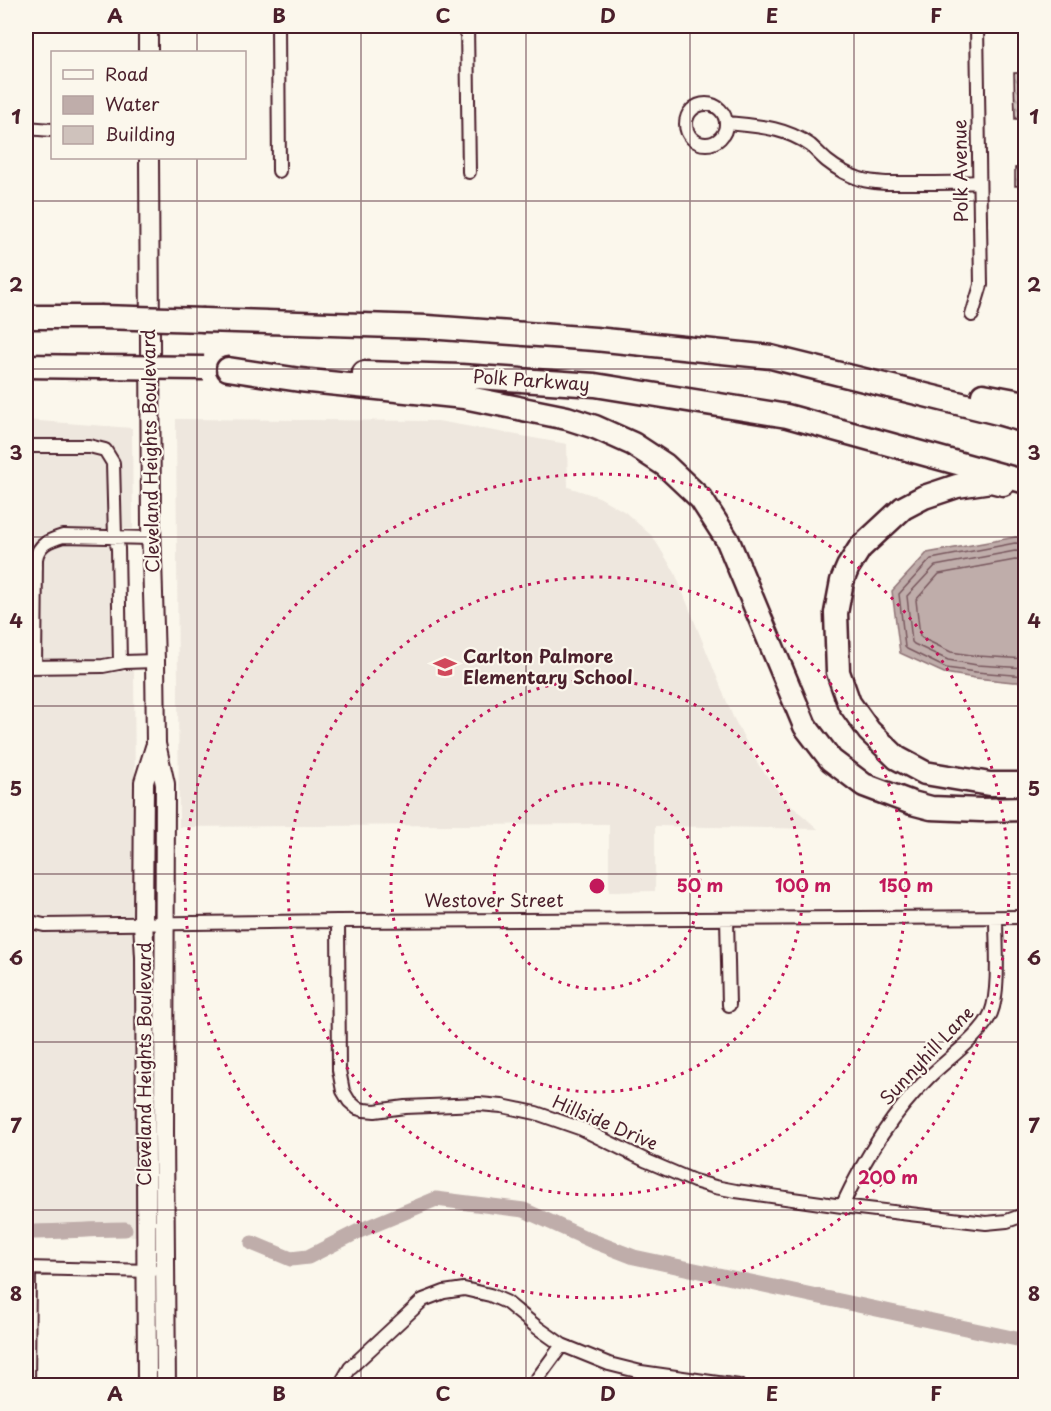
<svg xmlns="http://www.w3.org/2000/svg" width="1051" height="1411" viewBox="0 0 1051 1411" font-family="'Playpen Sans',sans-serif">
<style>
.built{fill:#eee7de}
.water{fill:#bfadaa;stroke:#907477;stroke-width:1.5}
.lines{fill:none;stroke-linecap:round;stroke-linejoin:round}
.shore{stroke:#79585e;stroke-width:1.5}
.canal{stroke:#bfadaa;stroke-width:15}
.building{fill:url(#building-back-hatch);stroke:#4a1f2b;stroke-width:1.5;filter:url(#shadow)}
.street-casing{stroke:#4a1f2b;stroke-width:16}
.secondary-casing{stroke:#4a1f2b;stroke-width:22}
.highway-casing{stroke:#4a1f2b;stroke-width:27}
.street{stroke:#fbf7ec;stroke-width:12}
.secondary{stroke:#fbf7ec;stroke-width:18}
.highway{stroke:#fbf7ec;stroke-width:22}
.highway-bridge-casing{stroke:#4a1f2b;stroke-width:27;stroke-linecap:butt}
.highway-bridge{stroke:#fbf7ec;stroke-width:22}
.grid{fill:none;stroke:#4a1f2b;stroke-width:1.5;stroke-opacity:0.55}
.ring{fill:none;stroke:#c2185b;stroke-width:3;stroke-dasharray:3 6}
.labels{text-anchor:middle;stroke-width:4.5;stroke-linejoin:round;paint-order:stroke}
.street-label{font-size:18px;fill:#4a1f2b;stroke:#fbf7ec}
.poi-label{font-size:18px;font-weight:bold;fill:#4a1f2b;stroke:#fbf7ec;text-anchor:start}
.centre{fill:#c2185b;stroke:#fbf7ec;stroke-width:3}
.ring-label{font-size:18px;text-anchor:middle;font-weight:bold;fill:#c2185b;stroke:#fbf7ec;stroke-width:4.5;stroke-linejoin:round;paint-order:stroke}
.neatline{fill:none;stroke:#4a1f2b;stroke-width:2}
.grid-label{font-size:20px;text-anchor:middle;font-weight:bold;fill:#4a1f2b}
</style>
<defs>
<pattern id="building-back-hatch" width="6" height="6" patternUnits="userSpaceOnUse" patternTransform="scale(1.5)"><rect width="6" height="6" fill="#cfc2bc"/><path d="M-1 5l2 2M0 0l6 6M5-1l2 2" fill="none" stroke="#b3a6a2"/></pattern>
<filter id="shadow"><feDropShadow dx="6" dy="4" stdDeviation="0" flood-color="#0004"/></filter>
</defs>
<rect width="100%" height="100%" fill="#fbf7ec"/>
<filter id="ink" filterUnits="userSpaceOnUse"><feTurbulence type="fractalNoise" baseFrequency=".0167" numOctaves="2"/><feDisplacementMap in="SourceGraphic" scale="12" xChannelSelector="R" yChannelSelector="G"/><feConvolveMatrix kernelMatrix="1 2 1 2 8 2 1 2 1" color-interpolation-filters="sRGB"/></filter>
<g filter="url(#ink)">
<path class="built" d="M 176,419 L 438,421 L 567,444 L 568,487 L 599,497 L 625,512 L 653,537 L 675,573 L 733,717 L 758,764 L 784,799 L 818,829 L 655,826 L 655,891 L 609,892 L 609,824 L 179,827 Z
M 26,420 L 132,428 L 133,529 L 122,529 L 120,463 L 111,446 L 107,443 L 89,438 L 26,438 Z
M 26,454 L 88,454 L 101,458 L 106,466 L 107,529 L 62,528 L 45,533 L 32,546 L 29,559 L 28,659 L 26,659 Z
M 64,544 L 109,545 L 110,550 L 112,656 L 103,658 L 42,659 L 43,556 L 52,547 Z
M 134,669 L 136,915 L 44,917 L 26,912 L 26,675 L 104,674 Z
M 26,929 L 42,933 L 137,931 L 139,1236 L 26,1237 Z"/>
<path class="water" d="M 1016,537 L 1025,539 L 1025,682 L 1013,682 L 975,678 L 944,673 L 900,653 L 892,591 L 927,553 Z"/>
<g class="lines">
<path class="shore" d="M 1026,544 L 1015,543 L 931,559 L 899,594 L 905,647 L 907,649 L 946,668 L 976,672 L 1026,676
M 1026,552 L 1015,551 L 935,566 L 907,596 L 912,642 L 914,644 L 948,660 L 977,665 L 1026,668
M 1026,561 L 1015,560 L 939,574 L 916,600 L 920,636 L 922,638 L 951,652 L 978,656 L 1026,659"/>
<path class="canal" d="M 26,1232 C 59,1232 92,1229 125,1229
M 252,1243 L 291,1259 L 308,1257 L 359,1231 L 436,1199 L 524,1210 L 590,1240 L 634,1257 L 1026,1341"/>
</g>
<path class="building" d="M 1014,73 L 1026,73 L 1026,119 L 1015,119 Z
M 1022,136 L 1026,136 L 1026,185 L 1015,186 L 1015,168 L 1023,167 Z"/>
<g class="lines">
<g class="street-casing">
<path id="street" d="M 278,26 L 279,171
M 467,26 L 469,172
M686 124a20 20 0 1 1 40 0a20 20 0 1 1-40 0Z
M 727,123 C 758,126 784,127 810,145 C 816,150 821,156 827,161 C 837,169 848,175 860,179 C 877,184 896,183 915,183 C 936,183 958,183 979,182
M 26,128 L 52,130
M 972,315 L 981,285 L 977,26
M 26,446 L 89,446 L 105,450 L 113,463 L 115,537 L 118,548 L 120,663
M 26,667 L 103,666 L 124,662 L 155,661
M 35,667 L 36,559 C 38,544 50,540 63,536 L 151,538
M 727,919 L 729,1005
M 26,921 L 44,925 L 338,921 L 1026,917
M 338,921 L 339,1070 L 343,1091 L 349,1101 L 357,1108 L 364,1110 L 375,1111 L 405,1107 L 479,1104 L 502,1106 L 536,1113 L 582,1129 L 647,1161 L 694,1181 L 715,1187 L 736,1191 L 842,1206 L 986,1223 L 1007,1221 L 1026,1214
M 842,1206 C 864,1159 891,1115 928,1078 C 946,1060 982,1035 991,1013 C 1000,991 996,943 996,918
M 26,1268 L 152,1271
M 28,1386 L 29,1268
M 342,1386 L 343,1380 L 350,1368 L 423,1300 L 444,1292 L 464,1289 L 490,1295 L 506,1302 L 538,1328 L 562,1345 L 609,1364 L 641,1372 L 739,1386
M 532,1386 L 562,1345"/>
</g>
<g class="secondary-casing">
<path id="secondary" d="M 148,26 L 148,52
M 149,158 L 151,526 L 155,661 L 156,744 L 165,784 L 164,1132 L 166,1386
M 147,1386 L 145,957 L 143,923 L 144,782 L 155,747"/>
</g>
<g class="highway-casing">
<path id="highway" d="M 26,317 L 100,317
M 204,320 L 427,327 L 595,339 L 771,357 L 998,413 L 1026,421
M 26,366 L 100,367
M 228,369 L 300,380 L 464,397 L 567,418 L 595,427 L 633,444 L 665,465 L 701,499 L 728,541 L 805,726 L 831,760 L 864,785 L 912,803 L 931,808 L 981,810 L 1026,809
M 364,373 L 461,376 L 595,385 L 787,416 L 1026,482
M 983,395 L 1026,403
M 1003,484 L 991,481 L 957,486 L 924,497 L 903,508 L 860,548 L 848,567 L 842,581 L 836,613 L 838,672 L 849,703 L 869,731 L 897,758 L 925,773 L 990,784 L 1026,784"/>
</g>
<use href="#street" class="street"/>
<use href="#secondary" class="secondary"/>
<use href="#highway" class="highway"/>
<g class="highway-bridge-casing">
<path id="highway-bridge" d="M 100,317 L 204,320
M 100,367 L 204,368"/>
</g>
<use href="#highway-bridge" class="highway-bridge"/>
</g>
</g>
<path class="grid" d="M 197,26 L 197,52M 361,26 L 361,1386M 526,26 L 526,1386M 690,26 L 690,1386M 854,26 L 854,1386M 197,158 L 197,1386M 26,201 L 1026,201M 26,369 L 1026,369M 26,537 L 1026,537M 26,706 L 1026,706M 26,874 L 1026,874M 26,1042 L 1026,1042M 26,1210 L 1026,1210"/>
<g class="ring">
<circle cx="597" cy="886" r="103"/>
<circle cx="597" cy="886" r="206"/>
<circle cx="597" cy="886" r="309"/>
<circle cx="597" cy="886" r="412"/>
</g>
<defs>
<g id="school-bare" transform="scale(1.8)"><path d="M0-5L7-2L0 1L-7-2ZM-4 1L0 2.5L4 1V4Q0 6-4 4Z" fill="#d1495b" stroke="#fbf7ec" stroke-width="2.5" paint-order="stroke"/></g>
</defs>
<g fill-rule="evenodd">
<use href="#school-bare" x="445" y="667"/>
</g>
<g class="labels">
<g class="street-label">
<text transform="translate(961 171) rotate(-91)" y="6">Polk Avenue</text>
<text transform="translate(531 381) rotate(4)" y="6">Polk Parkway</text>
<text transform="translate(151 451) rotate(-91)" y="6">Cleveland Heights Boulevard</text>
<text x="494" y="907">Westover Street</text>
<text transform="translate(927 1056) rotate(-47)" y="6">Sunnyhill Lane</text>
<text transform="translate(145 1064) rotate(-90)" y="6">Cleveland Heights Boulevard</text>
<text transform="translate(605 1123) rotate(23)" y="6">Hillside Drive</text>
</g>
<g class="poi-label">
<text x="463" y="663">Carlton Palmore<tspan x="463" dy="21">Elementary School</tspan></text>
</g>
</g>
<circle cx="597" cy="886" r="9" class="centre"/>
<g class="ring-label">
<text x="700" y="892">50 m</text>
<text x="803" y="892">100 m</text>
<text x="906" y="892">150 m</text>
<text x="888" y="1184">200 m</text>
</g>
<rect width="1051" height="1411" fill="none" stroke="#fbf7ec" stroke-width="66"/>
<rect x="51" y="51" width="195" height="108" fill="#fbf7ec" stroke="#b4a19f" stroke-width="1.5"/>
<rect x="63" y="70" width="30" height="9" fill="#fbf7ec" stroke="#b4a19f" stroke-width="1.5"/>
<text x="105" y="81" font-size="18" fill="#4a1f2b">Road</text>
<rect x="63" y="96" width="30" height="18" fill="#bfadaa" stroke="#b4a19f" stroke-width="1.5"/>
<text x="105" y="111" font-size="18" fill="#4a1f2b">Water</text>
<rect x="63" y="126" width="30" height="18" fill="#cfc2bc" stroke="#b4a19f" stroke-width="1.5"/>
<text x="105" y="141" font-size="18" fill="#4a1f2b">Building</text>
<rect x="33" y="33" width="985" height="1345" class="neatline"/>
<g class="grid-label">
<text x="115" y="23">A</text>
<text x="279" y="23">B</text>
<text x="443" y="23">C</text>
<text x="608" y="23">D</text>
<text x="772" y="23">E</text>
<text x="936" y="23">F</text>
<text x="16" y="124">1</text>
<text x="1034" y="124">1</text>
<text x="16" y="292">2</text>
<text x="1034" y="292">2</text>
<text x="16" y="460">3</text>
<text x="1034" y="460">3</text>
<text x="16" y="628">4</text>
<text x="1034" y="628">4</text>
<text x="16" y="796">5</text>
<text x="1034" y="796">5</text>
<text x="16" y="965">6</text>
<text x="1034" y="965">6</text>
<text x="16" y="1133">7</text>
<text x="1034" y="1133">7</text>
<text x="16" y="1301">8</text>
<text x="1034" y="1301">8</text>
<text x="115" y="1401">A</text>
<text x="279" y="1401">B</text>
<text x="443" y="1401">C</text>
<text x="608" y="1401">D</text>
<text x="772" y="1401">E</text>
<text x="936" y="1401">F</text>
</g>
</svg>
